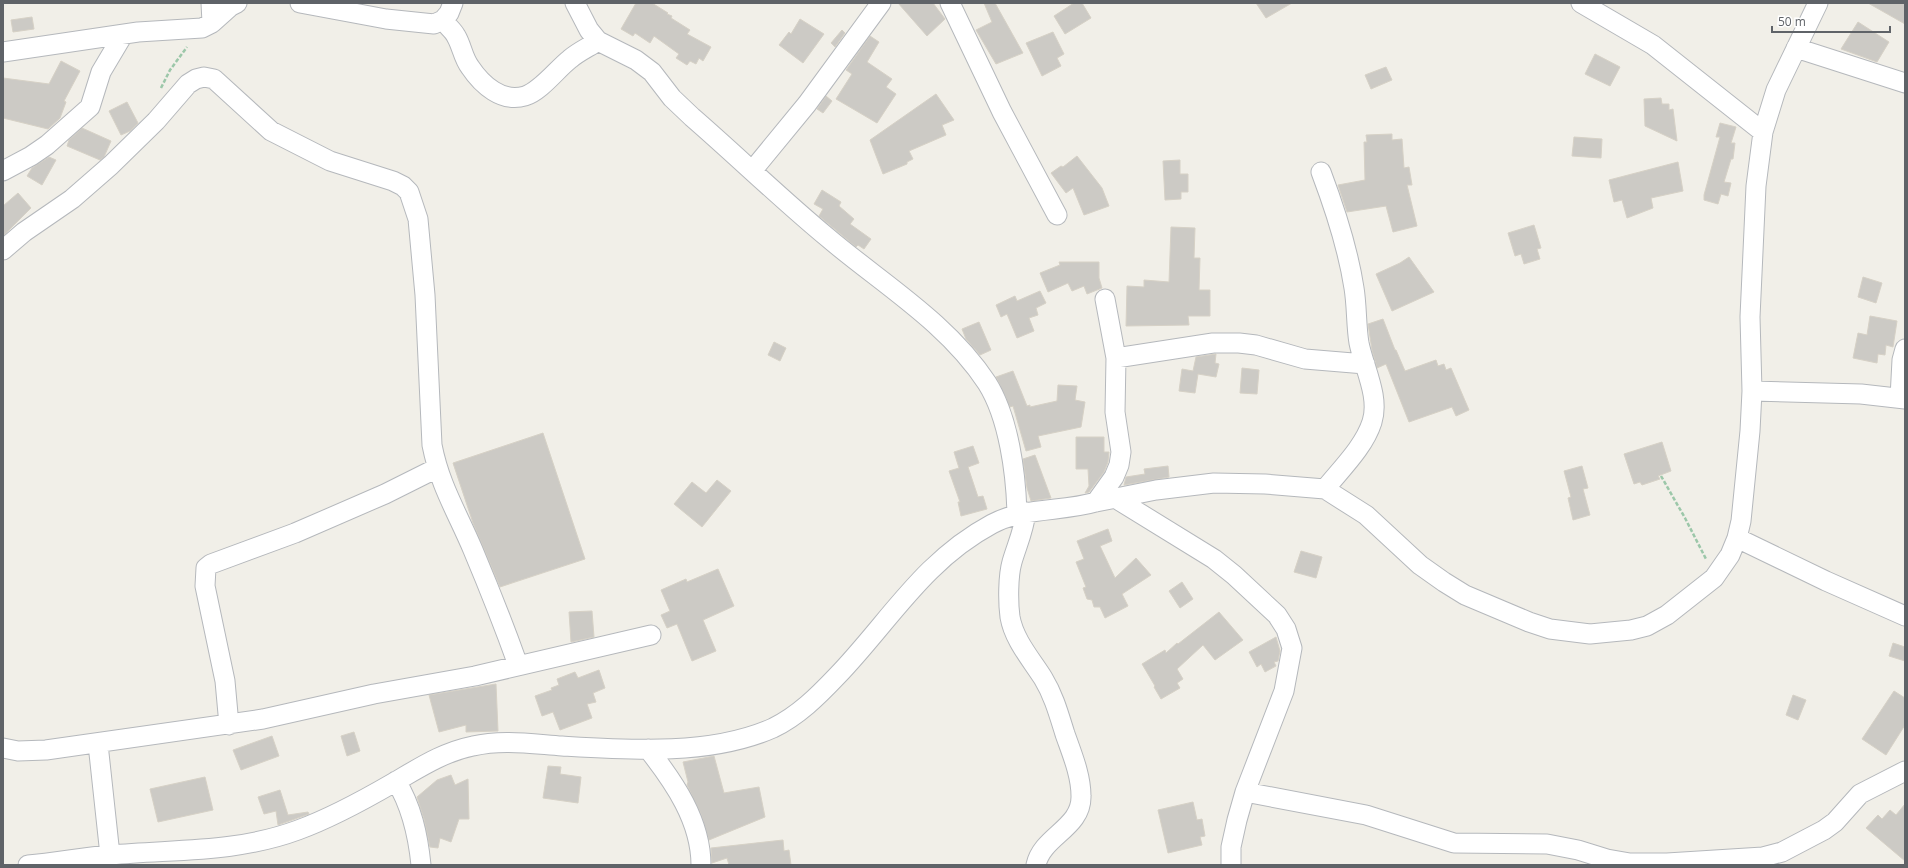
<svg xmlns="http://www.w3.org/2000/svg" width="1908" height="868" viewBox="0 0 1908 868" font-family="'Open Sans',sans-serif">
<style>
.building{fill:#cccac5;stroke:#d6d1c6}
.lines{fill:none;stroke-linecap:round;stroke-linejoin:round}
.minor-casing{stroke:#b5b8bc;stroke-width:21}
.path{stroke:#9cc7a9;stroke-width:2.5;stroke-dasharray:4 2;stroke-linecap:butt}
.minor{stroke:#fff;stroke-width:19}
</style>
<rect width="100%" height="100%" fill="#f1efe8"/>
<path class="building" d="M 636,3 L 652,3 L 668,13 L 667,14 L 672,16 L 671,18 L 690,30 L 687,34 L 711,47 L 703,61 L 699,58 L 696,64 L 690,61 L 687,65 L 676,58 L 679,54 L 654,36 L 650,43 L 635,33 L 633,36 L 621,29 Z
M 898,3 L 933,3 L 945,19 L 927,36 Z
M 984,3 L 995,3 L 1023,53 L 996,64 L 976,30 L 992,22 Z
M 1074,3 L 1082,3 L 1091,18 L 1065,34 L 1054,16 Z
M 1256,3 L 1292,3 L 1266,18 Z
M 1868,3 L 1905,3 L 1905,24 Z
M 32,17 L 34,29 L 13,32 L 11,20 Z
M 800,19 L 824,34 L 803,63 L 779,45 L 789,32 L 791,34 Z
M 1858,22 L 1889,42 L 1877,62 L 1841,49 Z
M 842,30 L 845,33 L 835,47 L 831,43 Z
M 1053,32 L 1064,54 L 1057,58 L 1061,66 L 1042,76 L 1026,43 Z
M 870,36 L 879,42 L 867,62 L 892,79 L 886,87 L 896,94 L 877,123 L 836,99 L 852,74 L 846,70 Z
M 1595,54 L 1620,67 L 1610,86 L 1585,74 Z
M 61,61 L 80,71 L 64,101 L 66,102 L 60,118 L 48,129 L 3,118 L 3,78 L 49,84 Z
M 1386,67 L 1392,80 L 1371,89 L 1365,75 Z
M 936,94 L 954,120 L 942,125 L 946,135 L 909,151 L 913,159 L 907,162 L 907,164 L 883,174 L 870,140 Z
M 826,96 L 832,101 L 823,113 L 817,109 Z
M 1661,98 L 1662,104 L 1669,104 L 1669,110 L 1673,109 L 1677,141 L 1645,126 L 1644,99 Z
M 127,102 L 138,123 L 130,131 L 121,135 L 109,111 Z
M 1720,123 L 1736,127 L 1731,143 L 1735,143 L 1733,159 L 1731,159 L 1724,182 L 1731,183 L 1728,196 L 1721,194 L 1718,204 L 1704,200 L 1704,195 L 1720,137 L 1716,137 Z
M 82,128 L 111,141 L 104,157 L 100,160 L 67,146 L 69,140 Z
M 1392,134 L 1392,140 L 1402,139 L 1404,168 L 1409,167 L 1412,185 L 1407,185 L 1417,226 L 1393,232 L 1386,206 L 1347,212 L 1338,185 L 1365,180 L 1364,142 L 1367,142 L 1366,135 Z
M 1574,137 L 1602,139 L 1601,158 L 1572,156 Z
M 1077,156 L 1102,188 L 1109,206 L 1084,215 L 1073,188 L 1066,193 L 1051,173 L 1061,166 L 1063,167 Z
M 49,157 L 56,160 L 42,185 L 27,176 L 32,168 Z
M 1180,160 L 1180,174 L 1188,174 L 1188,192 L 1181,192 L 1181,199 L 1165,200 L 1163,161 Z
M 1678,162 L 1683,191 L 1651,198 L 1653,208 L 1627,218 L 1622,200 L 1614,202 L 1609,180 Z
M 822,190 L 841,202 L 839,206 L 854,219 L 850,224 L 871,239 L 864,249 L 858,245 L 856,247 L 819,216 L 823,209 L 814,204 Z
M 18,193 L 31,208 L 3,236 L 3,206 Z
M 1534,225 L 1541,248 L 1537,249 L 1540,259 L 1524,264 L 1521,254 L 1515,256 L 1508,233 Z
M 1171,227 L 1195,228 L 1194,258 L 1200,258 L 1199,290 L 1210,290 L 1210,316 L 1188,316 L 1189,325 L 1126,326 L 1127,286 L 1144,287 L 1144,280 L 1169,282 Z
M 1409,257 L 1434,292 L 1392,311 L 1376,274 L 1400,263 Z
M 1059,262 L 1099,262 L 1099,278 L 1102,288 L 1087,294 L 1084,286 L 1072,291 L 1068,283 L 1048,292 L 1040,273 L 1060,265 Z
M 1863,277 L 1882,283 L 1876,303 L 1858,297 Z
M 1040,291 L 1046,303 L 1036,308 L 1038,315 L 1029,318 L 1034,331 L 1017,338 L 1007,314 L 1001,317 L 996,305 L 1015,296 L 1017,301 Z
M 1870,316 L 1897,321 L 1893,347 L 1886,345 L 1885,355 L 1878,354 L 1877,363 L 1853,358 L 1858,333 L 1867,335 Z
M 1383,319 L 1395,350 L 1396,350 L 1405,371 L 1436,360 L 1438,366 L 1444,364 L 1446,370 L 1451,368 L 1469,410 L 1456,416 L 1452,407 L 1409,422 L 1386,364 L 1377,368 L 1372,350 L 1368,324 Z
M 979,322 L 991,350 L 980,355 L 966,339 L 962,329 Z
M 774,342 L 786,348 L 780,361 L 768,355 Z
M 1216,354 L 1215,363 L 1219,364 L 1216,377 L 1198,374 L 1195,393 L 1179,391 L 1182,369 L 1193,371 L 1196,357 Z
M 1242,368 L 1259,370 L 1257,394 L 1240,393 Z
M 1013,371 L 1027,406 L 1030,405 L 1030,407 L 1057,401 L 1058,385 L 1077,386 L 1075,400 L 1085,402 L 1081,427 L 1038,436 L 1041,447 L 1026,451 L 1013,406 L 1010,407 L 996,377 Z
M 543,433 L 585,559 L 500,587 L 473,523 L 453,463 Z
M 1076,437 L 1104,437 L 1104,452 L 1109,452 L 1108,462 L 1104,472 L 1089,492 L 1085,493 L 1089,486 L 1088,469 L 1076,469 Z
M 1662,442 L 1671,471 L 1658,476 L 1660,479 L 1642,485 L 1640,482 L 1634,484 L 1624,454 Z
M 973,446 L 979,463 L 968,467 L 978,497 L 983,496 L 987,509 L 961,516 L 958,502 L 960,502 L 949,471 L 959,468 L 954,452 Z
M 1035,455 L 1051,498 L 1031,501 L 1027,488 L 1023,459 Z
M 1168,466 L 1169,477 L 1124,485 L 1126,477 L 1145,474 L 1144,469 Z
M 1582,466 L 1588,488 L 1583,489 L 1590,515 L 1573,520 L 1568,498 L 1571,497 L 1564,471 Z
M 717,480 L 731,491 L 702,527 L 674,504 L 692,482 L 706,493 Z
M 1108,529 L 1112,541 L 1100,546 L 1115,578 L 1136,558 L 1151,575 L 1122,594 L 1128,606 L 1105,618 L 1100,607 L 1094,607 L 1092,600 L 1087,599 L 1083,588 L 1086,587 L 1076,562 L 1084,559 L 1077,541 Z
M 1301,551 L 1322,557 L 1316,578 L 1294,572 Z
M 718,569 L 734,606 L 703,620 L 716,651 L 692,661 L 677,624 L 667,628 L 661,615 L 670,611 L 661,590 L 686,579 L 687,582 Z
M 1182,582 L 1193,599 L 1180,608 L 1169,591 Z
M 592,611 L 594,637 L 571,642 L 569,612 Z
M 1219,612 L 1243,640 L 1215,660 L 1203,645 L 1177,669 L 1183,679 L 1177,683 L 1180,688 L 1161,699 L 1154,687 L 1155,686 L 1142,664 L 1165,650 L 1166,653 L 1177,643 L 1178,644 Z
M 1276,637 L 1280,651 L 1278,661 L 1274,662 L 1276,666 L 1265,672 L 1261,664 L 1257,667 L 1249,652 Z
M 1893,643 L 1905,647 L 1905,661 L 1889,656 Z
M 599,670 L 605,688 L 593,693 L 596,702 L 587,704 L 592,718 L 560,730 L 553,712 L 542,716 L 535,696 L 552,690 L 551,688 L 559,685 L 557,679 L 575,672 L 578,678 Z
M 496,684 L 498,731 L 466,732 L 466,725 L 439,732 L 429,695 Z
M 1894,691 L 1905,698 L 1905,725 L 1886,755 L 1862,739 Z
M 1793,695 L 1806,700 L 1798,720 L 1786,715 Z
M 354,732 L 360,751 L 347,756 L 341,736 Z
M 272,736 L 279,756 L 241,770 L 233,750 Z
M 714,756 L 724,793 L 759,787 L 765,817 L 709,840 L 701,814 L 687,785 L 688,782 L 683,762 Z
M 548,766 L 561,767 L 560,774 L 581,777 L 578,803 L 543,798 Z
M 451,775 L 455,785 L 468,779 L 469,819 L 459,819 L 451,842 L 440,838 L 438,848 L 430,847 L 424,819 L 417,797 L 437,780 Z
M 205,777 L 213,810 L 158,822 L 150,789 Z
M 280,790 L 288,815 L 308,812 L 309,814 L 278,825 L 276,811 L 264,814 L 258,797 Z
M 1193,802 L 1197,820 L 1202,819 L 1205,836 L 1200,837 L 1202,845 L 1168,853 L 1158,810 Z
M 1905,804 L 1905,861 L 1866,828 L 1878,815 L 1882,819 L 1890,810 L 1896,815 Z
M 783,840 L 784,851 L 789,850 L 791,865 L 729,865 L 727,858 L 712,863 L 711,848 Z"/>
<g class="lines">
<g class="minor-casing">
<path id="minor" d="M 211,3 L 212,23
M 300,3 L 386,19 L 434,24 L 443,20 L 449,13 L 453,3
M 575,3 L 589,30 L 598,41 L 636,60 L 652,72 L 672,98 L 692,117 C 737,156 781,199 827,237 C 881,283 947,322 987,383 C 1009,418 1016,474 1017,514
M 950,3 L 1002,112 L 1057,215
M 1581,3 L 1653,45 L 1763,132
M 443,20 C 447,26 453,30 456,36 C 462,46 463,58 470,67 C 482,85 502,103 525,96 C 541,91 557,69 570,59 C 578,52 589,47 598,41
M 1796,48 L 1905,83
M 3,52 L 138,32 L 202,28 L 212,23 L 231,6 L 237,3
M 3,171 L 31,156 L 47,145 L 90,107 L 101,72 L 123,35
M 752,171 L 807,104 L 881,3
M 1321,172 C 1335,209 1348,249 1354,288 C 1357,306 1356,325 1359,343 C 1364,368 1380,397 1372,422 C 1364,447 1341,469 1325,489
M 3,250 L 24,232 L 72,199 L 111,165 L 156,121 L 188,84 L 196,79 L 204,77 L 214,79 L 271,131 L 330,161 L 393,181 L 403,186 L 409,192 L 418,219 L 425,295 L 432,445 C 440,486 457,512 473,550 C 489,588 504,626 518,665
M 1116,358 L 1213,343 L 1239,343 L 1256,345 L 1305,359 L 1365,364
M 1752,391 L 1861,394 L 1905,399
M 1900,398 L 1902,360 L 1905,349
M 1115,498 L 1214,559 L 1234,575 L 1277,615 L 1286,629 L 1292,648 L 1284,691 L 1245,792 L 1237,820 L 1231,847 L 1231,865
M 1096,502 L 1114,477 L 1119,465 L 1121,452 L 1115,412 L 1116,358 L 1105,299
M 1026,512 C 1024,530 1017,545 1012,562 C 1008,576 1008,602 1010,617 C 1014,640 1031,659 1043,678 C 1054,696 1059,715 1065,734 C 1072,754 1081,775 1081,796 C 1082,828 1042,836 1036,865
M 1737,538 L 1826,581 L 1905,616
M 229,725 L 225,681 L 205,586 L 206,568 L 211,564 L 295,533 L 385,494 L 437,468
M 98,744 L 110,855
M 3,748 L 18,751 L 46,750 L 263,719 L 374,694 L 475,676 L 651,635
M 648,749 C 674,782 701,821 701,865
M 396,781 C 412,807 418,835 421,865
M 1245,792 L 1366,815 L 1454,843 L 1547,844 L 1578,850 L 1607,859 L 1630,863 L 1667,863 L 1763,857 L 1782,852 L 1824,830 L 1835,822 L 1860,794 L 1905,771
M 28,865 C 56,863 83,857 111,855 C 175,849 236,853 298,830 C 331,818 362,801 393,783 C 419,768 443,752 473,746 C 502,739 533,744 562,746 C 628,750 710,756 773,728 C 798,716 818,696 837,676 C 889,622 923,561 992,524 C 1024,507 1062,512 1096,502 L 1156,490 L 1214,483 L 1265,484 L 1325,489 L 1366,515 L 1420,565 L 1444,582 L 1465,595 L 1529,622 L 1550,629 L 1590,634 L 1631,630 L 1647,626 L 1667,615 L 1714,578 L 1730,555 L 1737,538 L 1741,521 L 1750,431 L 1752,391 L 1750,317 L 1756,186 L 1763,132 L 1776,90 L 1818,3"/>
</g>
<path class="path" d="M 161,88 L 170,70 L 187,47
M 1661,476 L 1685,518 L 1706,559"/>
<use href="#minor" class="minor"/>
</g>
<rect width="1908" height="868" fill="none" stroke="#5f6368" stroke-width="8"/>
<path d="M1772 26v6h118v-6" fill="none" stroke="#5f6368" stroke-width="2"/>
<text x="1778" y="26" font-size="12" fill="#5f6368" stroke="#ffffff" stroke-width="3" paint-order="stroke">50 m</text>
</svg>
